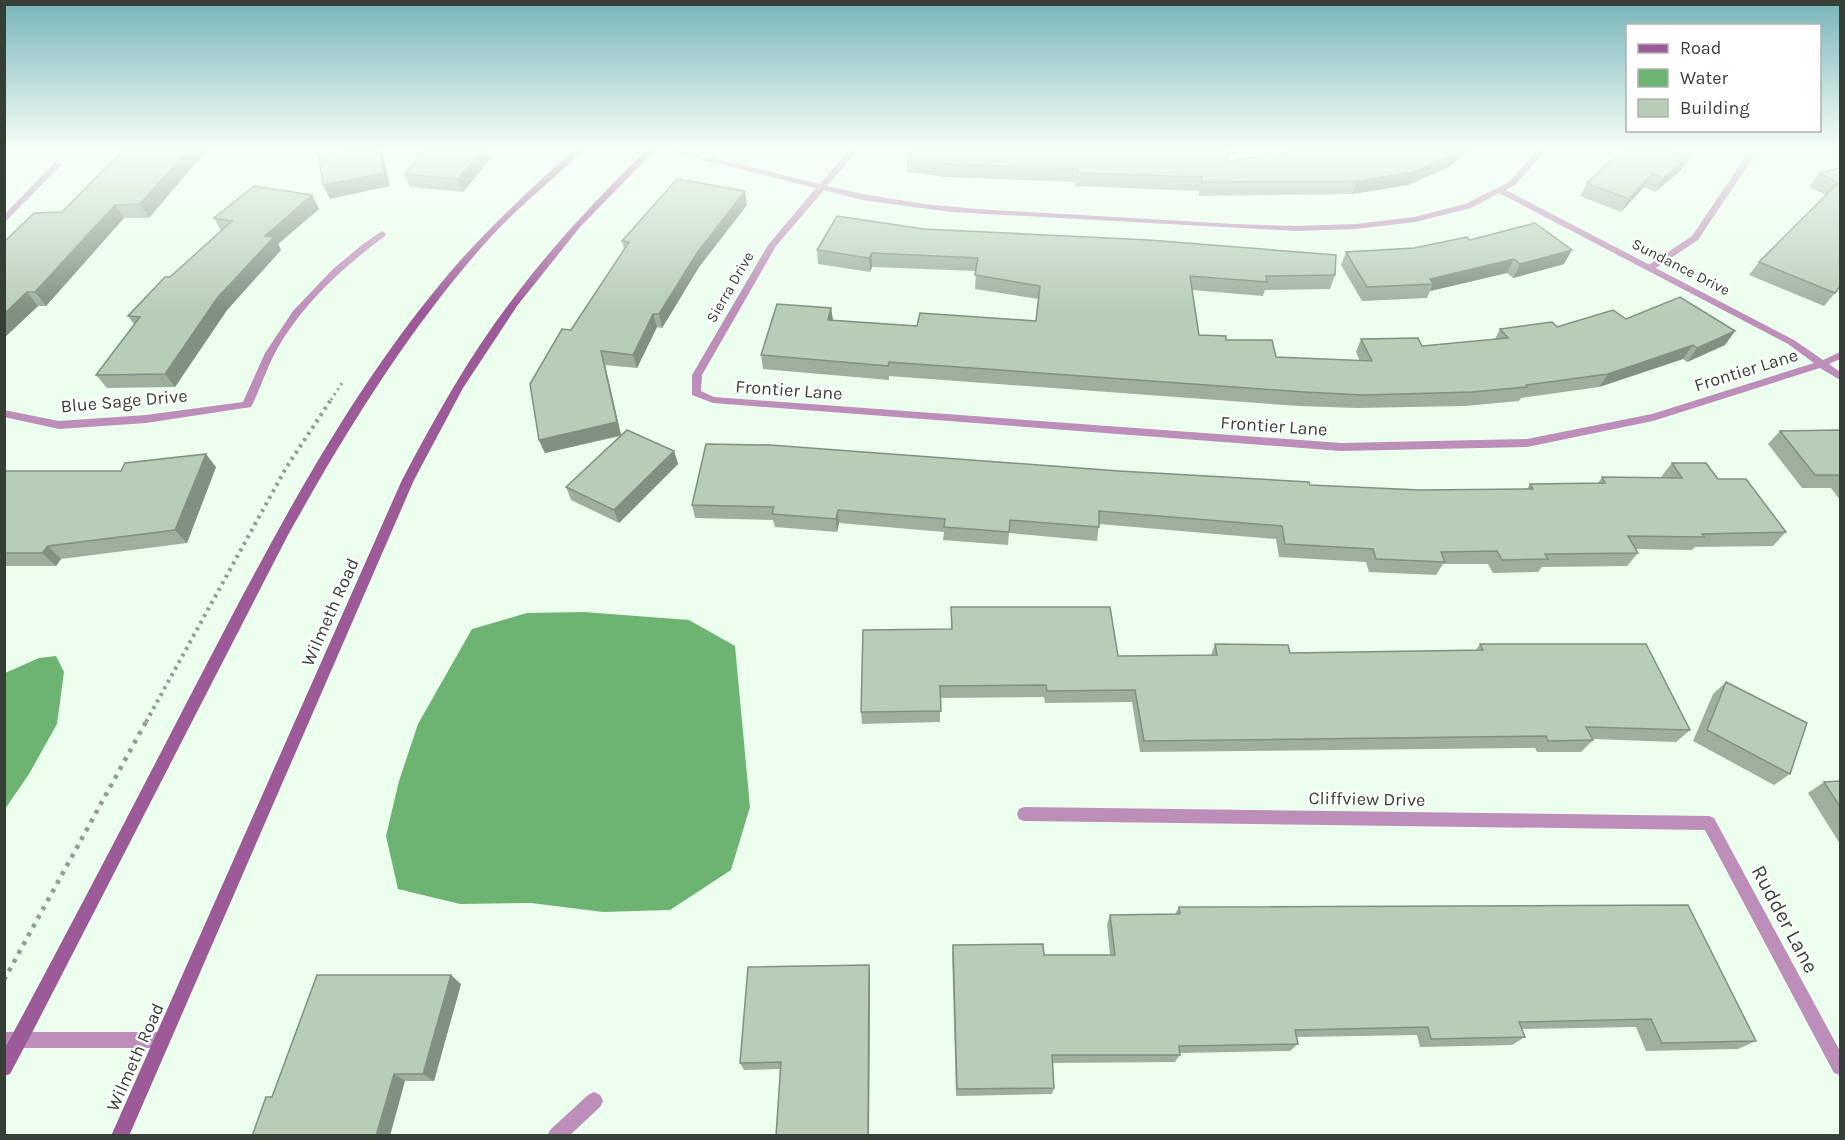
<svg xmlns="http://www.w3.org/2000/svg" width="1845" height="1140" viewBox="0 0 1845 1140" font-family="Karla,sans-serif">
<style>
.water{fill:#6db473}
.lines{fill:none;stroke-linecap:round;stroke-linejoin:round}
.path-far2{stroke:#909d90;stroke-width:3;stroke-dasharray:2 4;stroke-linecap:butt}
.path-far1{stroke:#909d90;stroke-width:4;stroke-dasharray:3 4.5;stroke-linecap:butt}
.path{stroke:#909d90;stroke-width:4.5;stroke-dasharray:4 6;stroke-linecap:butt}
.lane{fill:#bd8eb9;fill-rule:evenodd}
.street{fill:#bd8eb9;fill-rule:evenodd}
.secondary{fill:#9d5a99;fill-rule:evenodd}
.wall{fill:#9db09e}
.shaded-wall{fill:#809081}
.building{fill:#b7cdb8;stroke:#809081;stroke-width:1.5}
.labels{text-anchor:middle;stroke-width:4.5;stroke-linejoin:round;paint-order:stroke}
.far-street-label{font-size:15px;fill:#363f36;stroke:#fff}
.street-label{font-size:18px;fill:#363f36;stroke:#fff}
.near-street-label{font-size:21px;fill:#363f36;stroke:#fff}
</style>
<rect width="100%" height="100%" fill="#ecfeed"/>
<path class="water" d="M 584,612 L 689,620 L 735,646 L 750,807 L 731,870 L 670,910 L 603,912 L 531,903 L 460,904 L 398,889 L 386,836 L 399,781 L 418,724 L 472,629 L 527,613 Z
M 56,656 L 64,672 L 57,724 L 29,774 L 5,809 L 5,673 L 39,658 Z"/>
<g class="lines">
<path class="path-far2" d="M 331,400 L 342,383"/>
<path class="path-far1" d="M 146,722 L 286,468 L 332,398"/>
<path class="path" d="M 4,980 L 147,720"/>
<path class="lane" d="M 1750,150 L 1758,150 L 1698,240 L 1653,270 L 1647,270 L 1647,266 L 1692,236 Z"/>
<path class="street" d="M 663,150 L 679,150 L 820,184 L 849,150 L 858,150 L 827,186 L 862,194 L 924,204 L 977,209 L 1235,224 L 1295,226 L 1356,224 L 1414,217 L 1465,204 L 1509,182 L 1537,150 L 1546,150 L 1515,185 L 1506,190 L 1794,340 L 1823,360 L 1840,352 L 1840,359 L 1829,364 L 1840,372 L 1840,380 L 1820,368 L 1653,421 L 1527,447 L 1341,451 L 713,403 L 692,395 L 692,375 L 768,245 L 816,188 ZM 824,190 L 862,200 L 951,212 L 1295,231 L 1356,229 L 1415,222 L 1471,208 L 1499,193 L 1788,344 L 1814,363 L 1652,414 L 1527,439 L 1341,443 L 714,397 L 701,391 L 702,375 L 776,246 Z
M 55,162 L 62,164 L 4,223 L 4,215 Z
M 382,231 L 386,234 L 385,236 C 342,268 301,305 275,353 C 266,370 260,390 251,407 L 146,423 L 59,429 L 4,417 L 4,410 L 59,421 L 146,415 L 243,402 L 265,353 L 293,311 L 333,269 L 363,244 Z
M 1024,807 L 1709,816 L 1714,818 L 1840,1051 L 1840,1075 L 1834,1073 L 1705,830 L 1024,821 L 1019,819 L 1017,814 L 1019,809 Z
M 4,1032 L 162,1032 L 168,1034 L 170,1040 L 168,1046 L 162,1048 L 4,1048 Z
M 594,1092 L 600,1095 L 603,1101 L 600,1107 L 569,1136 L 547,1136 L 550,1130 L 588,1095 Z"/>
<path class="secondary" d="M 574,150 L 583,150 C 564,170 542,187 522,206 C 501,225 481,247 463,269 C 395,351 340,442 288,535 L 36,1025 L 10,1074 L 4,1076 L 4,1050 C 66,935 127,818 187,702 C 266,551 345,393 458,263 C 494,223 533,186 574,150 Z
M 646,150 L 655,150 L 580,227 L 517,306 L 463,388 L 414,480 L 129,1136 L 111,1136 L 402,480 C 435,418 469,356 512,300 C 552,246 598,198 646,150 Z"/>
</g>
<path class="wall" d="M 123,150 L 149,218 L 124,218 L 46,306 L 38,306 L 4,338 L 4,242 L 62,212 Z
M 426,150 L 488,150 L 491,158 L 463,192 L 410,187 L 404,174 Z
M 1689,158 L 1680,171 L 1655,192 L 1644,187 L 1621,212 L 1580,196 L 1587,183 Z
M 907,159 L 1226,162 L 1449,167 L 1408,185 L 1352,194 L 1199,196 L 1199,191 L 1075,186 L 1075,182 L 946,177 L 907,172 Z
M 1840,168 L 1840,287 L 1824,306 L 1749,275 L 1759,262 L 1826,195 L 1810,187 L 1819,173 Z
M 312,195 L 319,209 L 278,244 L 281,250 L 227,310 L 175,387 L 107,388 L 96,375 L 134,324 L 128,316 L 221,231 L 214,218 Z
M 747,205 L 699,267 L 662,328 L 657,327 L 637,368 L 605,365 L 621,435 L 674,451 L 678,464 L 619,523 L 571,500 L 566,487 L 621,436 L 545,453 L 539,440 L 571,330 L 624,249 L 622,241 Z
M 924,229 L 1335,275 L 1330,289 L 1265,290 L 1263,296 L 1192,290 L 1199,335 L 1226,340 L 1276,357 L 1360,361 L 1356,352 L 1361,339 L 1422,346 L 1495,339 L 1500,329 L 1557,327 L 1626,319 L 1735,331 L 1725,345 L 1687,362 L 1683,359 L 1599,387 L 1521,398 L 1519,401 L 1465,406 L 1357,408 L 1299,406 L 889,376 L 889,380 L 763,369 L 761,355 L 831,308 L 833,320 L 917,326 L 1036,321 L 1038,299 L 975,289 L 976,271 L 872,267 L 870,272 L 818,264 L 817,250 Z
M 1470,240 L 1564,264 L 1513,278 L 1507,273 L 1430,291 L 1427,298 L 1362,301 L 1341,265 L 1346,252 L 1414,248 Z
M 1840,430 L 1840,500 L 1831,488 L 1802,488 L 1768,444 L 1780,431 Z
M 1672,463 L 1718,479 L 1786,532 L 1773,546 L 1695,547 L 1692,550 L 1636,549 L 1638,553 L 1627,566 L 1542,567 L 1538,572 L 1493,573 L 1488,564 L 1443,564 L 1436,575 L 1369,572 L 1366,562 L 1279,557 L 1276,539 L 1099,524 L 1097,541 L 1009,533 L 1008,545 L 943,540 L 944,532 L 839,523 L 837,532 L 775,527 L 773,520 L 695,518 L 692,505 L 1310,485 L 1420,490 L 1527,489 L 1530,484 L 1598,483 L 1602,477 L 1662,478 L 1661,477 Z
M 216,467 L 187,543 L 61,559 L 56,566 L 4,566 L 4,471 L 121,471 Z
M 951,607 L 1118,656 L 1211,655 L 1215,644 L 1290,653 L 1476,650 L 1480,644 L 1690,730 L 1676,742 L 1592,739 L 1593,740 L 1581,752 L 1537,752 L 1535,748 L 1140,752 L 1132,702 L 1045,703 L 1044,697 L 940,698 L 940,722 L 862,724 L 861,712 L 951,629 Z
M 1726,682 L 1790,774 L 1774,785 L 1693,741 L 1713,694 Z
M 1840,781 L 1840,844 L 1808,793 L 1824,782 Z
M 1179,907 L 1756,1041 L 1738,1049 L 1646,1051 L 1636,1027 L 1522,1029 L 1525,1037 L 1512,1045 L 1420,1047 L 1417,1035 L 1297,1037 L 1298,1044 L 1290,1051 L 1180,1053 L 1180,1055 L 1175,1062 L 1053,1063 L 1054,1088 L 1052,1094 L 956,1096 L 952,954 L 953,945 L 1044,955 L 1110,955 L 1107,924 L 1110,915 L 1175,914 Z
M 869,965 L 870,974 L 869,1136 L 776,1136 L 780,1069 L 744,1070 L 740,1063 Z
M 461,984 L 434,1081 L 405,1081 L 272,1097 Z"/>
<path class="shaded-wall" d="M 188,150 L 207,150 L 149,218 L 140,204 Z
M 380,150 L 381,150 L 384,159 L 390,186 L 330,199 L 323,185 Z
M 482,150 L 488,150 L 491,158 L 463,192 L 458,179 Z
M 1459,150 L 1469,150 L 1449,167 L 1408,185 L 1352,194 L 1357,181 Z
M 1689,158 L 1680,171 L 1655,192 L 1663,178 Z
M 1652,174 L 1644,187 L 1621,212 L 1629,199 Z
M 745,191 L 747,205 L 699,267 L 662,328 L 659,314 L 697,253 Z
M 312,195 L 319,209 L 278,244 L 281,250 L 227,310 L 175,387 L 165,374 L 218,297 L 265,236 Z
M 115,205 L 124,218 L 46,306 L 35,292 Z
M 1572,250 L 1564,264 L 1513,278 L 1520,264 Z
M 872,253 L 872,267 L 870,272 L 869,258 Z
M 1514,259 L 1507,273 L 1430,291 L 1433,284 L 1430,279 Z
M 27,292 L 38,306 L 4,338 L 4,314 Z
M 831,308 L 833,321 L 828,320 Z
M 653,314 L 657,327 L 637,368 L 633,355 Z
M 1735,331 L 1725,345 L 1687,362 L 1697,348 Z
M 1693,345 L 1683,359 L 1599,387 L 1608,374 Z
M 601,351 L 605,365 L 621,435 L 545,453 L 539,440 Z
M 674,451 L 678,464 L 619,523 L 614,510 Z
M 206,454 L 216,467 L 187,543 L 175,530 Z
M 838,510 L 839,523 L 837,532 L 836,519 Z
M 48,546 L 61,559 L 56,566 L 42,553 Z
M 869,965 L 870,974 L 869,1136 L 868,1136 Z
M 451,975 L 461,984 L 434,1081 L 423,1074 Z
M 394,1074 L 405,1081 L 390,1136 L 376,1136 Z"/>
<path class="building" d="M 123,150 L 188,150 L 140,204 L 115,205 L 35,292 L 27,292 L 4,314 L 4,242 L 34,213 L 62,212 Z
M 356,150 L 380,150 L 384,173 L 323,185 L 319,158 Z
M 426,150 L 482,150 L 458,179 L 404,174 Z
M 911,150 L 1229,150 L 1226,162 L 1299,150 L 1459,150 L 1455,154 L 1413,172 L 1357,181 L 1202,182 L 1202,177 L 1077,173 L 1077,169 L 946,164 L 907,159 Z
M 1622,150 L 1670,150 L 1689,158 L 1663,178 L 1652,174 L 1629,199 L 1587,183 Z
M 1840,168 L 1840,286 L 1835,293 L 1759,262 L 1838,183 L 1819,173 Z
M 677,179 L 745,191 L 697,253 L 659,314 L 653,314 L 633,355 L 601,351 L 617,422 L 539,440 L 530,384 L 562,329 L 571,330 L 629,242 L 622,241 Z
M 254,186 L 312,195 L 265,236 L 274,237 L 218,297 L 165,374 L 96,375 L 140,317 L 128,316 L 165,277 L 170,277 L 232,221 L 214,218 Z
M 837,216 L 924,229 L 1149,240 L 1336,255 L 1335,275 L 1266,276 L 1267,282 L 1190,276 L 1199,335 L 1226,336 L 1226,340 L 1272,340 L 1276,357 L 1372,361 L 1361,339 L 1418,338 L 1422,346 L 1508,338 L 1500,329 L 1552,322 L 1557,327 L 1613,310 L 1626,319 L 1680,297 L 1735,331 L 1697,348 L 1693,345 L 1608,374 L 1526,385 L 1527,387 L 1472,392 L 1363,395 L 1304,392 L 889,362 L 888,366 L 761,355 L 777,304 L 831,308 L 828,320 L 917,326 L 920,313 L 1036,321 L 1040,286 L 975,275 L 978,258 L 872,253 L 869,258 L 817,250 Z
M 1535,223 L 1572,250 L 1520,264 L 1514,259 L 1430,279 L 1433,284 L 1367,287 L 1346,252 L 1414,248 L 1467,237 L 1470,240 Z
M 627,430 L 674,451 L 614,510 L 566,487 Z
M 1840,430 L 1840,475 L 1815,475 L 1780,431 Z
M 706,444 L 770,445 L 1119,471 L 1309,482 L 1310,485 L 1420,490 L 1533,489 L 1530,484 L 1605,483 L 1602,477 L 1682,478 L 1672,463 L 1706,463 L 1718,479 L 1746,479 L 1786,532 L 1702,534 L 1704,537 L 1628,536 L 1638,553 L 1545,554 L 1548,559 L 1502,560 L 1497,551 L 1441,552 L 1445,562 L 1376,559 L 1373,549 L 1285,544 L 1282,526 L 1099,511 L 1099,527 L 1010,520 L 1009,532 L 944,527 L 945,519 L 838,510 L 836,519 L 772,514 L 774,507 L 692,505 Z
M 206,454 L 175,530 L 48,546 L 42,553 L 4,553 L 4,471 L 121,471 L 125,463 Z
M 951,607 L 1110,607 L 1118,656 L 1217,655 L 1215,644 L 1288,645 L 1290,653 L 1483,650 L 1480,644 L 1646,644 L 1690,730 L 1586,727 L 1593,740 L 1548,741 L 1546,736 L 1144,741 L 1135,690 L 1047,691 L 1046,685 L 940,686 L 941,711 L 861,712 L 863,630 L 952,629 Z
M 1726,682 L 1807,723 L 1790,774 L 1707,730 Z
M 1840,781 L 1840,807 L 1824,782 Z
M 1688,905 L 1756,1041 L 1662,1043 L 1651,1019 L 1519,1022 L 1525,1037 L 1431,1039 L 1428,1027 L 1295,1030 L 1298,1044 L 1179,1046 L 1180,1055 L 1052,1055 L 1054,1088 L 957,1089 L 953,945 L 1043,944 L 1044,955 L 1115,955 L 1110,915 L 1180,914 L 1179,907 Z
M 869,965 L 868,1136 L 776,1136 L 781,1062 L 740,1063 L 748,967 Z
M 317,975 L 451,975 L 423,1074 L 394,1074 L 376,1136 L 252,1136 L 266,1097 L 272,1097 Z"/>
<linearGradient id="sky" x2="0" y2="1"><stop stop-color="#77b4b9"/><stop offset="0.48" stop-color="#f6fff7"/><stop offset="1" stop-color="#f6fff7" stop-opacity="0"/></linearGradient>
<rect width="1845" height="310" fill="url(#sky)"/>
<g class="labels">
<g class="far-street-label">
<text transform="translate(1681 267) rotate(27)" y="5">Sundance Drive</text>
<text transform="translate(730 287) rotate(-60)" y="5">Sierra Drive</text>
</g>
<g class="street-label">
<text transform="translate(1746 370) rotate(-17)" y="6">Frontier Lane</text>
<text transform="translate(789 390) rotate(4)" y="6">Frontier Lane</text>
<text transform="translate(124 401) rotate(-5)" y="6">Blue Sage Drive</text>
<text transform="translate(1274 426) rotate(4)" y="6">Frontier Lane</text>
<text transform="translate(330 612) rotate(-66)" y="6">Wilmeth Road</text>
<text transform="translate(1367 799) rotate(1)" y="6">Cliffview Drive</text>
<text transform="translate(135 1057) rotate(-66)" y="6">Wilmeth Road</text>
</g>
<g class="near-street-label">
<text transform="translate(1785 919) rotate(62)" y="7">Rudder Lane</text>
</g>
</g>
<rect width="1845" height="1140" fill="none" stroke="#363f36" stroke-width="12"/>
<rect x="1626" y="24" width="195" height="108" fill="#ffffff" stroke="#afb2af" stroke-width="1.5"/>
<rect x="1638" y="44" width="30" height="9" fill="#9d5a99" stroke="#afb2af" stroke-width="1.5"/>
<text x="1680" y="54" font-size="18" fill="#363f36">Road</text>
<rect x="1638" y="69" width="30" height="18" fill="#6db473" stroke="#afb2af" stroke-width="1.5"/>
<text x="1680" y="84" font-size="18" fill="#363f36">Water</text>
<rect x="1638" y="99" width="30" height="18" fill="#b7cdb8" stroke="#afb2af" stroke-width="1.5"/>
<text x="1680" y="114" font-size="18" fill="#363f36">Building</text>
</svg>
